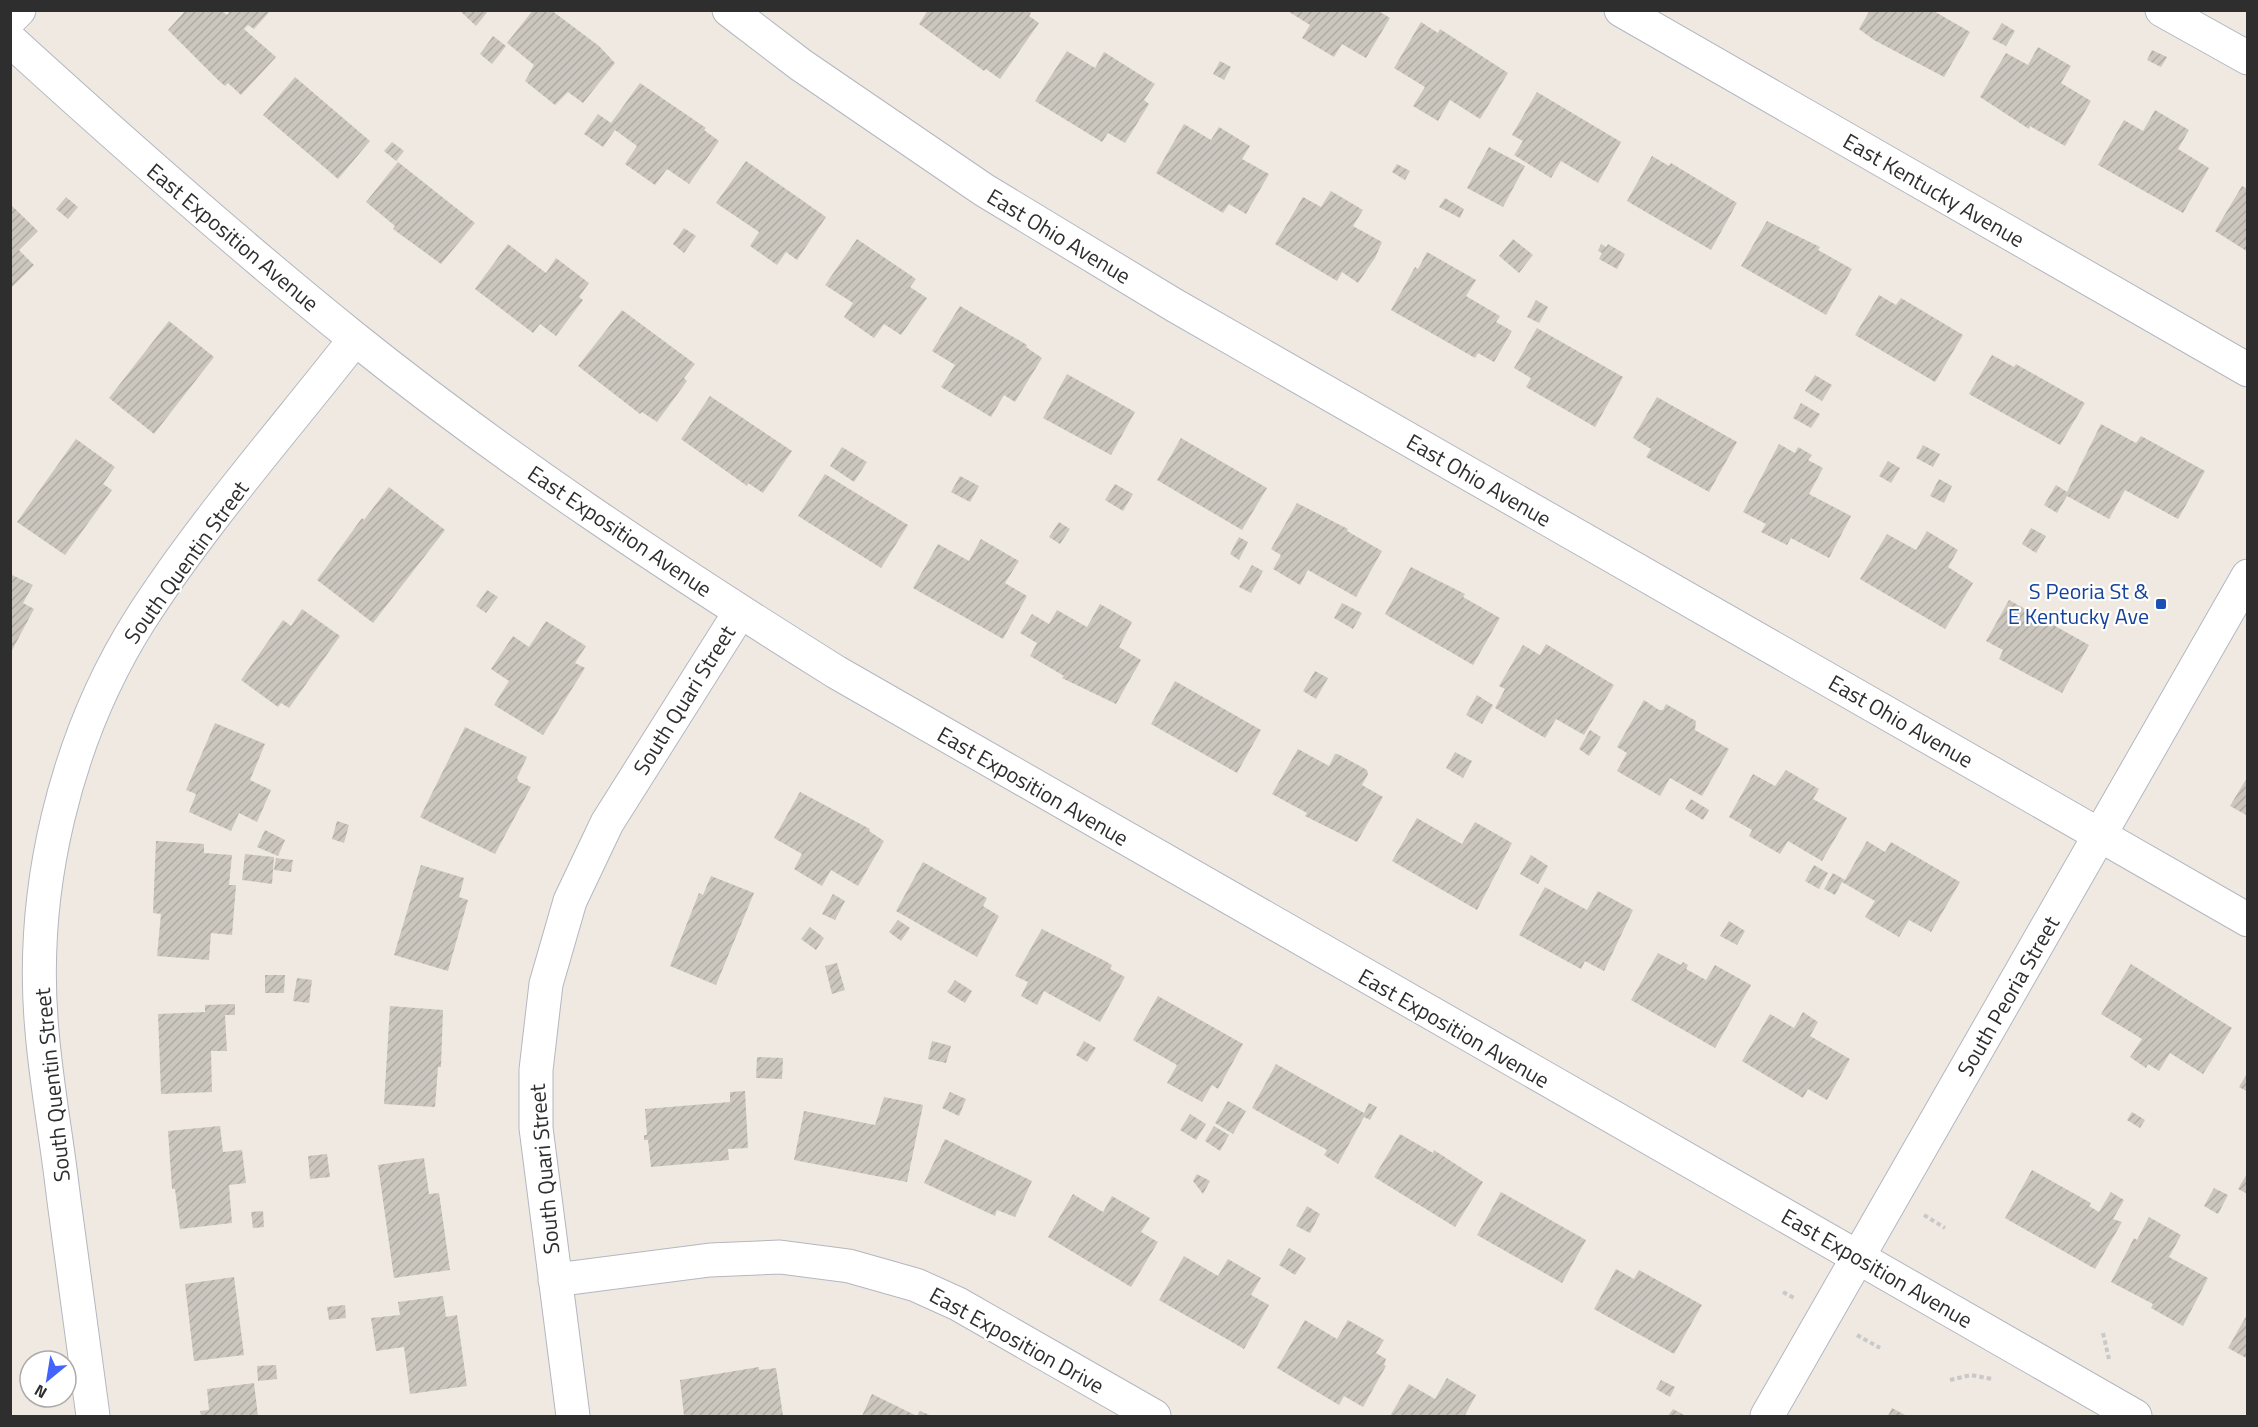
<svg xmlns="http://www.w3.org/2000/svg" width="2258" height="1427" viewBox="0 0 2258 1427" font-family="'Titillium Web',sans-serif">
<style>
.building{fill:url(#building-hatch)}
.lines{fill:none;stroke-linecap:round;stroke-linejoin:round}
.street-casing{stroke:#b4b7c1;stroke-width:35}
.secondary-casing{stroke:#b4b7c1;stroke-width:35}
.path{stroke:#c9c9c9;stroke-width:4;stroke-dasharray:4.5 3;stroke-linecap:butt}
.street{stroke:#fff;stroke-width:33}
.secondary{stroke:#fff;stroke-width:33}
.transit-dot{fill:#1a4fb4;stroke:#fff;stroke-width:2}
.labels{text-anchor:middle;stroke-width:4.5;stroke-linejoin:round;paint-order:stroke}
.street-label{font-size:22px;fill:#2e2e2e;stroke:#fff}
.transit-label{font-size:22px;fill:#164399;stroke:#fff;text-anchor:end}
</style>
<defs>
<pattern id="building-hatch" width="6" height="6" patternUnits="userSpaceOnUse" patternTransform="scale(1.5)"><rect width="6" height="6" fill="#cbc7bf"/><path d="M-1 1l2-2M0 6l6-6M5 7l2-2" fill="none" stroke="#afaba4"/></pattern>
</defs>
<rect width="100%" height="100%" fill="#efe9e1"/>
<path class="building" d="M 186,10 L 221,10 L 227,15 L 231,10 L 271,10 L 254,29 L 248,25 L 244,29 L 276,57 L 241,95 L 228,83 L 225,86 L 217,79 L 168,30 Z
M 459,10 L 489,10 L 476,26 Z
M 533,10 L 551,10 L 599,46 L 615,63 L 583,103 L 568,92 L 555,105 L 525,81 L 534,65 L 507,43 Z
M 928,10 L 1027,10 L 1031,13 L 1029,16 L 1039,23 L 1000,79 L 986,69 L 984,71 L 919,24 Z
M 1286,10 L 1377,10 L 1390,18 L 1366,58 L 1342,44 L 1334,57 L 1302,38 L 1310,25 Z
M 1870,10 L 1932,10 L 1970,32 L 1944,77 L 1874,40 L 1859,29 Z
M 1421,22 L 1438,33 L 1440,29 L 1508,73 L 1480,119 L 1450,100 L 1438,121 L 1413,106 L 1425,87 L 1394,68 Z
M 2002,23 L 2015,31 L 2006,46 L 1992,39 Z
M 493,36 L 506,46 L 492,64 L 480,54 Z
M 2038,47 L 2071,66 L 2061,83 L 2091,101 L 2065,146 L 2030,126 L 2029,129 L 1980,97 L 2006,53 L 2028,65 Z
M 2152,50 L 2167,57 L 2161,67 L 2147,60 Z
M 1067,51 L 1095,68 L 1104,52 L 1155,84 L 1144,100 L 1149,104 L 1125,143 L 1108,133 L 1102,142 L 1035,101 Z
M 1220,61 L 1231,67 L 1224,80 L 1213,74 Z
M 295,77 L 370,141 L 338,179 L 263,115 Z
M 640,83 L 706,128 L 704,130 L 719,141 L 689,184 L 667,169 L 655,185 L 625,164 L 637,146 L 615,130 L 603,147 L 584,134 L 598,114 L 611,123 Z
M 1537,92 L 1621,142 L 1598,183 L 1561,161 L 1551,178 L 1514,155 L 1523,141 L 1512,135 Z
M 2155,110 L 2189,130 L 2178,149 L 2209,168 L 2183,213 L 2098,165 L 2124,120 L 2143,131 Z
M 1184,124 L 1211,140 L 1219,127 L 1250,146 L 1242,159 L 1269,174 L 1246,214 L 1229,204 L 1223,213 L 1156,173 Z
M 392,142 L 404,151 L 396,161 L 384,151 Z
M 1489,147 L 1525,166 L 1503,207 L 1467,188 Z
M 1652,156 L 1669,166 L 1671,163 L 1737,203 L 1711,250 L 1627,201 Z
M 746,161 L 826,217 L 797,260 L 786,252 L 777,265 L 750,246 L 759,232 L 716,203 Z
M 398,162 L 475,223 L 441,264 L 393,229 L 395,226 L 366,202 Z
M 1397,164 L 1410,171 L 1405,180 L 1392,172 Z
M 2242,186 L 2248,189 L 2248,252 L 2215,231 Z
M 1331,191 L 1363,210 L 1353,226 L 1382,242 L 1375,258 L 1358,283 L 1342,272 L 1337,281 L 1275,244 L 1303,197 L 1321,207 Z
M 66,197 L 78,207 L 68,219 L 56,209 Z
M 1445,198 L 1464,209 L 1460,218 L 1439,207 Z
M 10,204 L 38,231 L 19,250 L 34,265 L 10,289 Z
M 1767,221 L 1820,247 L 1818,250 L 1852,269 L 1826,315 L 1741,266 Z
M 684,228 L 696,236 L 684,253 L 673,244 Z
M 857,239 L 916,279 L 910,287 L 927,298 L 901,335 L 884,324 L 874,338 L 844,317 L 853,303 L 825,285 Z
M 1513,239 L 1533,255 L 1519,273 L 1499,256 Z
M 508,244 L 546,273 L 556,258 L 589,283 L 579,297 L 583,300 L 556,336 L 540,324 L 533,333 L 475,289 Z
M 1601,244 L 1606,247 L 1608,244 L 1625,254 L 1617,269 L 1599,259 L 1602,253 L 1598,251 Z
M 1427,252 L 1476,280 L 1466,296 L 1500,316 L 1496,322 L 1512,331 L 1494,362 L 1478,353 L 1475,358 L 1391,310 L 1415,267 L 1418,269 Z
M 1879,295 L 1896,305 L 1901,298 L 1963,335 L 1935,382 L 1855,335 Z
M 1536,300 L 1548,307 L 1539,323 L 1527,317 Z
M 960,306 L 1027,345 L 1026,347 L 1042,358 L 1015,402 L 1004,395 L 991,417 L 941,387 L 955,365 L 932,351 Z
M 622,310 L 695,364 L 684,378 L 687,381 L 657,422 L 642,412 L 640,414 L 578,366 Z
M 169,321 L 214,357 L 154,434 L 109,398 Z
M 1537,328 L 1623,377 L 1595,427 L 1526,387 L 1531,378 L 1514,368 Z
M 1992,355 L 2014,367 L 2016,364 L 2085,403 L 2060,445 L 1969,394 Z
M 1067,374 L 1135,412 L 1111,455 L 1043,418 Z
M 1815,375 L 1832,385 L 1822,401 L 1805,391 Z
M 710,396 L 792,451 L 763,493 L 748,483 L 747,486 L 681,439 Z
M 1657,397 L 1737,442 L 1709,492 L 1646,457 L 1651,449 L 1633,438 Z
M 1801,403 L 1820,414 L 1811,428 L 1793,418 Z
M 2101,424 L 2136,443 L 2141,436 L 2205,471 L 2178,519 L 2125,490 L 2109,519 L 2067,496 L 2057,513 L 2044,505 L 2056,485 L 2067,492 Z
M 1181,438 L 1267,488 L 1242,530 L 1157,480 Z
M 76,439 L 115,467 L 103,484 L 112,490 L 65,555 L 17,522 Z
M 1779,444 L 1795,453 L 1798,447 L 1812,455 L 1808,460 L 1823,468 L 1809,494 L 1851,516 L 1829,558 L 1791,538 L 1787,545 L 1761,532 L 1766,524 L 1743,512 Z
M 1923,445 L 1940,454 L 1933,467 L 1916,458 Z
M 842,447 L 867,462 L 854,482 L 830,466 Z
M 1888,461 L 1900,468 L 1891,483 L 1879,476 Z
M 825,474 L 908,525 L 881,568 L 798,516 Z
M 960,476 L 979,486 L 970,502 L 951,492 Z
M 1939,479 L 1952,486 L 1944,503 L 1930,496 Z
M 1115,484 L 1133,494 L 1123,511 L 1105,500 Z
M 389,487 L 445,530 L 373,623 L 317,580 L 362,518 L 364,520 Z
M 1297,503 L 1348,529 L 1347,531 L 1382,551 L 1356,597 L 1308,570 L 1300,585 L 1273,569 L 1281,555 L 1271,549 Z
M 1059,522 L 1070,529 L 1060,544 L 1049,537 Z
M 2031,528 L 2046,536 L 2036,553 L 2022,544 Z
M 1927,531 L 1958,550 L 1948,567 L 1973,583 L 1945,629 L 1860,579 L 1887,534 L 1916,550 Z
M 1239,537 L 1248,542 L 1239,560 L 1230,554 Z
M 981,539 L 1019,561 L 1005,583 L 1027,596 L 1003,639 L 913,588 L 938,544 L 969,561 Z
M 1252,565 L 1263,571 L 1251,593 L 1239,587 Z
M 1411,567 L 1465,594 L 1463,597 L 1500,618 L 1473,665 L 1385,614 Z
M 10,574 L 33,585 L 23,603 L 34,609 L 10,654 Z
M 487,590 L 498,597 L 486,613 L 476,606 Z
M 2009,600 L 2089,645 L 2062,693 L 1999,659 L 2003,650 L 1986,641 Z
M 1342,603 L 1362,613 L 1353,629 L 1334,618 Z
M 1100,604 L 1132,622 L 1119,647 L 1141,660 L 1116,704 L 1062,678 L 1064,676 L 1030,656 L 1037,643 L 1020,633 L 1032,614 L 1049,624 L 1057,610 L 1087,627 Z
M 302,609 L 340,636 L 289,708 L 281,703 L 278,707 L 241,680 L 283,620 L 291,626 Z
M 546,621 L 586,646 L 575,663 L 585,668 L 543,735 L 494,705 L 509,681 L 491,669 L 513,636 L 529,647 Z
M 1546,644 L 1614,685 L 1584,735 L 1556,719 L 1545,738 L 1495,708 L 1505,689 L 1499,686 L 1523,645 L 1540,655 Z
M 1315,671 L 1328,678 L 1316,699 L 1303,691 Z
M 1175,681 L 1261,730 L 1237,773 L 1151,724 Z
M 1477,695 L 1493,705 L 1482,724 L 1466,715 Z
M 1644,700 L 1659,710 L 1663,710 L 1666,704 L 1696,721 L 1695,730 L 1729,749 L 1702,796 L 1670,778 L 1660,796 L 1617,771 L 1627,753 L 1617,747 Z
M 215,723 L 265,744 L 250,780 L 271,790 L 257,822 L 239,813 L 231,831 L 189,812 L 196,794 L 186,790 Z
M 465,727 L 527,757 L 517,778 L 519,782 L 531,787 L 495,854 L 420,817 Z
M 1590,730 L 1601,737 L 1589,756 L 1579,749 Z
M 1298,749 L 1329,766 L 1335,754 L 1338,754 L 1367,770 L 1368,774 L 1362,785 L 1383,797 L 1357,842 L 1305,816 L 1307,813 L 1272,794 Z
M 1455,752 L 1472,761 L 1463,778 L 1446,768 Z
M 1786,770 L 1819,789 L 1813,799 L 1847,818 L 1822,861 L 1788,841 L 1780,854 L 1749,836 L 1752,830 L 1729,817 L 1753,774 L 1775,786 Z
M 2248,776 L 2248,816 L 2230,806 Z
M 800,792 L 870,829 L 869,831 L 884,841 L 858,886 L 831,870 L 822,886 L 794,869 L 802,854 L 774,838 Z
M 1691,799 L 1709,810 L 1703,820 L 1685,809 Z
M 1417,818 L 1462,844 L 1475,822 L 1512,843 L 1477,910 L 1392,861 Z
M 337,821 L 349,825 L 344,843 L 332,839 Z
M 265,830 L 285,840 L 278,856 L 257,847 Z
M 156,841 L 204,844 L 204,853 L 232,855 L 229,885 L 236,885 L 232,935 L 211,933 L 209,960 L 157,956 L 161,914 L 153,913 Z
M 1867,841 L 1885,852 L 1891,842 L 1960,882 L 1931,932 L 1909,920 L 1899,937 L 1865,917 L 1875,901 L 1842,882 L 1835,895 L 1824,889 L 1833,873 L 1845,880 Z
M 245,854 L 274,857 L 272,884 L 242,880 Z
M 1531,855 L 1548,866 L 1538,884 L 1520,874 Z
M 276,858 L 293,860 L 291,872 L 274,870 Z
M 923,862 L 987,898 L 983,906 L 999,916 L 977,957 L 896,911 Z
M 421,865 L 464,878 L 459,897 L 468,900 L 448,971 L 394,955 Z
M 1814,865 L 1828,873 L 1819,889 L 1805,881 Z
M 711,876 L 754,893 L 716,985 L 670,966 L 699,893 L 703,895 Z
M 1545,887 L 1587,910 L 1598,891 L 1633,910 L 1604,971 L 1585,961 L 1581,969 L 1519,935 Z
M 833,894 L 845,901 L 835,920 L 822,914 Z
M 898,920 L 910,928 L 901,941 L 889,932 Z
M 1729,921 L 1745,931 L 1737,945 L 1720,936 Z
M 810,927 L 824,938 L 816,950 L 801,939 Z
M 1042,929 L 1105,961 L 1112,965 L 1110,969 L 1125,977 L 1100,1022 L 1044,991 L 1037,1005 L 1021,996 L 1028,982 L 1015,976 Z
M 1658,953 L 1681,965 L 1683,962 L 1688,965 L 1686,969 L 1706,980 L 1715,965 L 1751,985 L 1715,1048 L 1631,1000 Z
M 837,963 L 845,990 L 832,994 L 825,966 Z
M 2131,964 L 2232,1028 L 2203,1074 L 2170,1053 L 2159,1071 L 2148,1064 L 2146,1068 L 2130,1057 L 2142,1039 L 2101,1014 Z
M 265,975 L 285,975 L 284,993 L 265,993 Z
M 297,978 L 312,980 L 309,1003 L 293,1001 Z
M 955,980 L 972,991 L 965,1003 L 947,992 Z
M 1158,996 L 1243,1044 L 1218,1089 L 1212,1085 L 1202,1102 L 1167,1083 L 1177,1065 L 1133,1040 Z
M 235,1004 L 235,1015 L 225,1015 L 227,1051 L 211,1051 L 212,1092 L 161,1094 L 158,1014 L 205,1012 L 205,1005 Z
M 390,1006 L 443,1010 L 441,1067 L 438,1067 L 435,1107 L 384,1104 Z
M 1803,1012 L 1818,1022 L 1810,1036 L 1850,1059 L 1827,1100 L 1808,1089 L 1803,1098 L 1742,1061 L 1770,1014 L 1794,1028 Z
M 932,1041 L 951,1046 L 946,1063 L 928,1059 Z
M 1084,1041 L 1096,1048 L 1087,1062 L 1076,1055 Z
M 757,1057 L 783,1058 L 782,1079 L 756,1078 Z
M 1276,1064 L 1364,1113 L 1369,1103 L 1377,1107 L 1370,1120 L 1364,1117 L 1338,1164 L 1324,1155 L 1327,1150 L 1252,1108 Z
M 2248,1072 L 2248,1092 L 2239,1087 Z
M 745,1091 L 748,1148 L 728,1149 L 729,1160 L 651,1167 L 648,1140 L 644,1140 L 644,1135 L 647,1135 L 645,1109 L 730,1102 L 730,1092 Z
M 950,1092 L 966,1099 L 959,1116 L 942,1108 Z
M 884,1097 L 923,1105 L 907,1182 L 794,1160 L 804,1111 L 875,1125 Z
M 1228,1101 L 1246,1111 L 1233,1134 L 1215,1123 Z
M 2132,1112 L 2145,1120 L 2140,1128 L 2127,1120 Z
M 1190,1114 L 1206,1124 L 1196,1140 L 1180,1130 Z
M 220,1126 L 223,1152 L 242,1150 L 246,1183 L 229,1185 L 232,1223 L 180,1229 L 175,1189 L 172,1189 L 168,1131 Z
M 1214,1126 L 1229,1135 L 1220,1151 L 1205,1141 Z
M 1400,1134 L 1433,1153 L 1434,1150 L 1483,1182 L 1455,1227 L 1374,1177 Z
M 945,1139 L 1032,1181 L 1015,1217 L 997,1210 L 995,1216 L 924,1183 Z
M 327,1154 L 330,1177 L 310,1179 L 308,1156 Z
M 424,1158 L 429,1194 L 439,1193 L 450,1270 L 394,1278 L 378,1165 Z
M 2032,1170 L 2091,1203 L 2089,1206 L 2099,1212 L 2111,1192 L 2124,1200 L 2113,1219 L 2122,1222 L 2095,1269 L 2005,1218 Z
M 2248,1172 L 2248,1194 L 2238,1189 Z
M 1197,1174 L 1210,1181 L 1203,1194 L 1193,1181 Z
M 2214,1188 L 2228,1195 L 2218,1214 L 2204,1206 Z
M 1501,1192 L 1586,1240 L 1562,1283 L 1477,1235 Z
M 1073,1194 L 1103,1212 L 1112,1196 L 1150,1218 L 1141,1232 L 1158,1242 L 1131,1287 L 1048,1237 Z
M 1307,1206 L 1320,1214 L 1310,1233 L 1296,1226 Z
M 263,1211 L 264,1227 L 253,1228 L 251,1212 Z
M 2149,1217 L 2181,1235 L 2169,1257 L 2208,1278 L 2183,1326 L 2151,1308 L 2153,1304 L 2111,1282 L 2134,1238 L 2137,1240 Z
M 1289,1248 L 1306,1258 L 1295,1275 L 1279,1265 Z
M 1184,1256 L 1218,1276 L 1228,1259 L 1261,1278 L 1251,1295 L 1269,1305 L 1244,1349 L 1159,1300 Z
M 1616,1269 L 1634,1279 L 1639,1270 L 1702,1305 L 1674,1354 L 1594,1309 Z
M 234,1277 L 244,1355 L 194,1361 L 185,1284 Z
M 443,1296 L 446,1317 L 457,1315 L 467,1386 L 410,1394 L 404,1347 L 376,1351 L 371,1318 L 400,1315 L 398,1302 Z
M 345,1305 L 346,1318 L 329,1320 L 327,1307 Z
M 2248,1313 L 2248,1359 L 2228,1348 Z
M 1305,1320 L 1337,1339 L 1348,1320 L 1384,1340 L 1376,1353 L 1386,1359 L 1384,1365 L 1386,1366 L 1363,1407 L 1344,1396 L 1339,1405 L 1277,1368 Z
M 276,1365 L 277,1379 L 258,1381 L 257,1366 Z
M 759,1367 L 759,1370 L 776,1368 L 783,1416 L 684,1416 L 680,1380 Z
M 1447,1378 L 1476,1395 L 1465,1415 L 1468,1416 L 1390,1416 L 1409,1384 L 1435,1399 Z
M 1661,1380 L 1675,1387 L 1670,1397 L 1656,1389 Z
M 254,1383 L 258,1416 L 201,1416 L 200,1411 L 209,1410 L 207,1389 Z
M 872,1394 L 917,1416 L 920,1411 L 932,1416 L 862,1416 Z
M 1892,1408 L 1907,1416 L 1888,1416 Z
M 1673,1409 L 1686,1416 L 1668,1416 Z"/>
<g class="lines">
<g class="street-casing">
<path id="street" d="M 729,10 L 801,65 L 984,190 L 1174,305 L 2248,920
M 1621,10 L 2248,370
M 2162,10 L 2248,58
M 10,19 L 19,10
M 555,1280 L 710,1260 L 780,1257 L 849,1266 L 916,1285 L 958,1304 L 1154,1416
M 93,1416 C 82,1337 71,1257 61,1177 C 55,1129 46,1080 42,1031 C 29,891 65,739 140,620 C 202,523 284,430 355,339
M 573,1416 L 536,1128 L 536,1070 L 546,984 L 570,901 L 607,823 L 740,612"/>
</g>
<g class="secondary-casing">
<path id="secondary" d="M 10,40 C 123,143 236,243 354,338 C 506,460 670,568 836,672 L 2135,1416
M 1767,1416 L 2248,576"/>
</g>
<path class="path" d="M 1924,1215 L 1945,1228
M 1783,1292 L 1794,1298
M 2103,1333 L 2109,1359
M 1857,1335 L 1880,1348
M 1950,1380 L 1971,1375 L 1992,1379"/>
<use href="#street" class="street"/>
<use href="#secondary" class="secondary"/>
</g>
<rect class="transit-dot" x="2155" y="598" width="12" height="12" rx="3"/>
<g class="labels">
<g class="street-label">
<text transform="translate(1934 190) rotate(30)" y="8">East Kentucky Avenue</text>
<text transform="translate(1059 236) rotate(31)" y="8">East Ohio Avenue</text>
<text transform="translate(233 237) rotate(40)" y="8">East Exposition Avenue</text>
<text transform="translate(1479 480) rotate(30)" y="8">East Ohio Avenue</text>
<text transform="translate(620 531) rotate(34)" y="8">East Exposition Avenue</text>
<text transform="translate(186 562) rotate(-54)" y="8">South Quentin Street</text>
<text transform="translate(684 700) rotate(-58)" y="8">South Quari Street</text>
<text transform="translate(1901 721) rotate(30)" y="8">East Ohio Avenue</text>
<text transform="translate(1033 786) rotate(30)" y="8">East Exposition Avenue</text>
<text transform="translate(2008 996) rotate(-60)" y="8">South Peoria Street</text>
<text transform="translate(1454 1028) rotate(30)" y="8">East Exposition Avenue</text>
<text transform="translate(52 1085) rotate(-96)" y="8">South Quentin Street</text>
<text transform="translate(544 1169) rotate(-95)" y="8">South Quari Street</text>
<text transform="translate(1877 1268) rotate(30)" y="8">East Exposition Avenue</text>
<text transform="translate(1017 1340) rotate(29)" y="8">East Exposition Drive</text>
</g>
<g class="transit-label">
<text x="2149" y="599">S Peoria St &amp;<tspan x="2149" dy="25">E Kentucky Ave</tspan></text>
</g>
</g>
<rect width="2258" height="1427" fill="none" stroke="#2e2e2e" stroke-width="24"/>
<g transform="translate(48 1379) rotate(210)"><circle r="28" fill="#ffffff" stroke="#ababab" stroke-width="1.5"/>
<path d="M0-4.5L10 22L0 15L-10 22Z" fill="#4264fb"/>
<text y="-9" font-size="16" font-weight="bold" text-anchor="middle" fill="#2e2e2e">N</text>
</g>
</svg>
